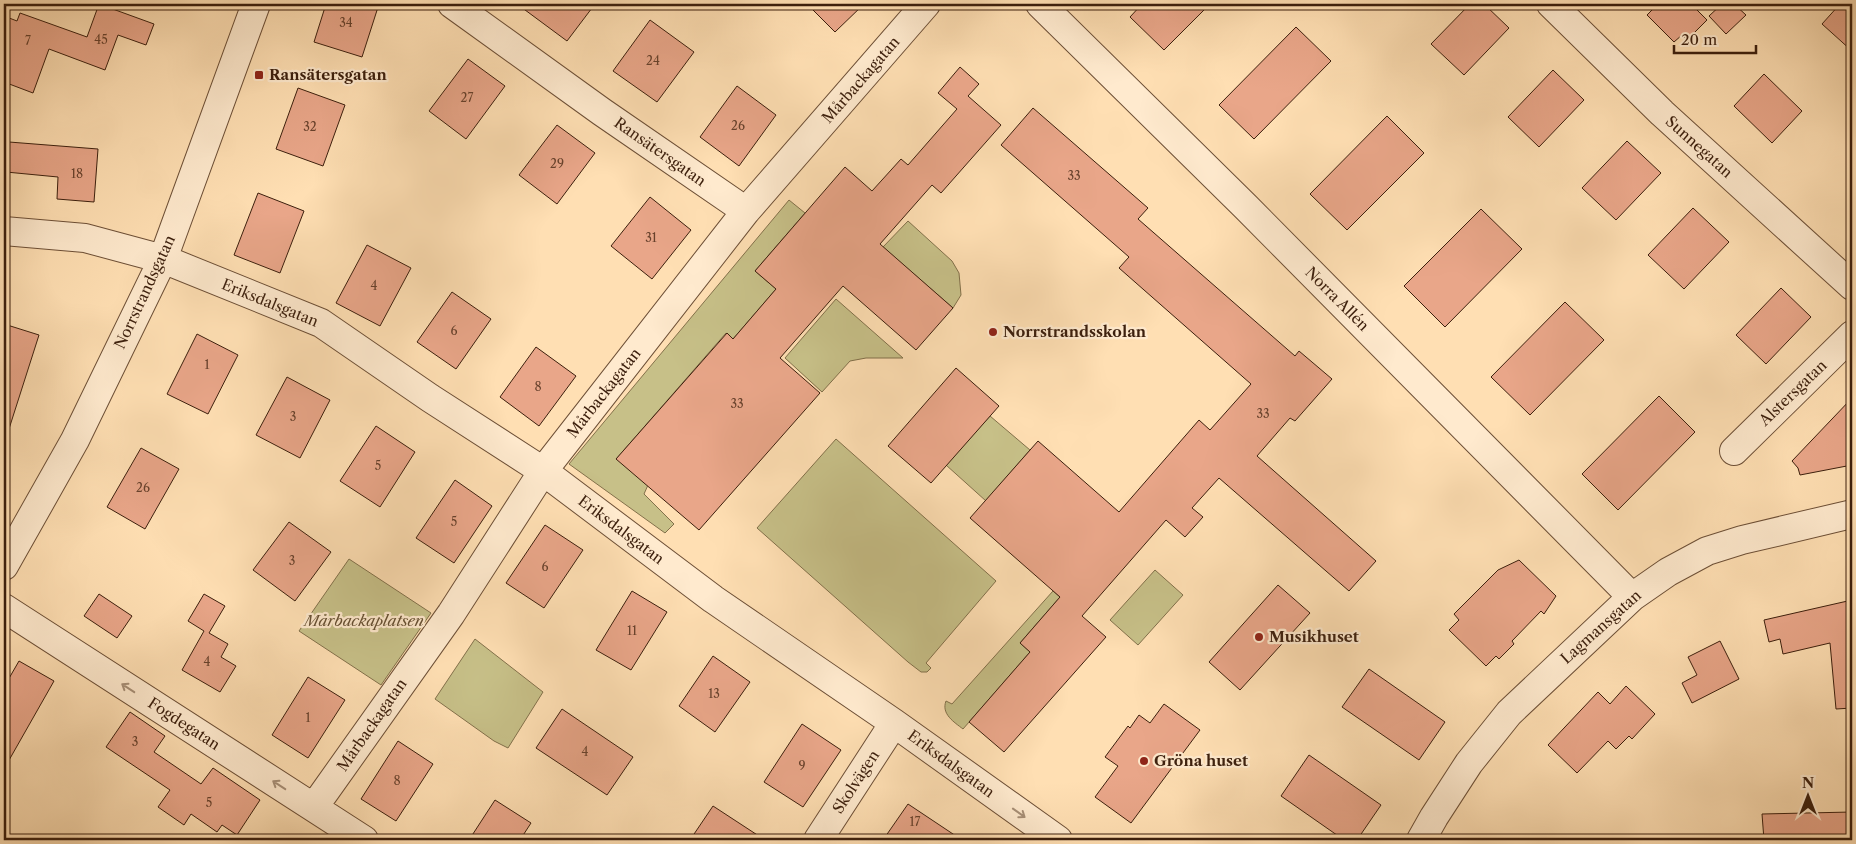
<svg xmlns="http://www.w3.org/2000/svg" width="1856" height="844" viewBox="0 0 1856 844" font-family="'Libre Caslon Text',serif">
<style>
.green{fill:#c7c088;stroke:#82704a}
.building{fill:#e9a689;stroke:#3c1f0d}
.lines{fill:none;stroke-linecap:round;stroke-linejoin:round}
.minor-casing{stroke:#6d4f36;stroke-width:30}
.minor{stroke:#ffeace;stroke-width:28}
.oneway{stroke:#a78f77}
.poi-dot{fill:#8f2418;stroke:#ffeace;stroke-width:2}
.labels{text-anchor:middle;stroke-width:4.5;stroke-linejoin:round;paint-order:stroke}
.number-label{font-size:12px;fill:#67412c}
.poi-label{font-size:15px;font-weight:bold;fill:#3c1f0d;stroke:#ffeace;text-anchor:start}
.street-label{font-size:15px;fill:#3c1f0d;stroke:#ffeace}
.park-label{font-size:15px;font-style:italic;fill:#664f32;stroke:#ffeace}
</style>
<rect width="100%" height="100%" fill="#ffdfb3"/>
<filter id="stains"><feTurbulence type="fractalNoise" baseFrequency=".004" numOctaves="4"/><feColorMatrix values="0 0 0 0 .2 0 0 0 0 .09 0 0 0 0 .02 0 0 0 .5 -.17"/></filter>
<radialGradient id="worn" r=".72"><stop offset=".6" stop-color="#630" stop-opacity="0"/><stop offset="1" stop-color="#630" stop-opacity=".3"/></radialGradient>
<path class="green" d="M 789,200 L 805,213 L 755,271 L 776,289 L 733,339 L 726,333 L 617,458 L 648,485 L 644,494 L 674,524 L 665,533 L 569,464 Z
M 908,221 L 952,261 L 959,273 L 961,295 L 953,308 L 883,247 Z
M 836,299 L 903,358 L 866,358 L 850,361 L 822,392 L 785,358 Z
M 990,416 L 1030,450 L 986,501 L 946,465 Z
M 836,439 L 996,581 L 926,663 L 931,668 L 927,672 L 921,672 L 908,662 L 757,528 Z
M 349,559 L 431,613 L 381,685 L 299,631 Z
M 1155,570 L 1183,595 L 1138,645 L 1110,620 Z
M 1053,591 L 1060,597 L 1020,643 L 1030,652 L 963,729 C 954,722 941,714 946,701 L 952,704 Z
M 475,639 L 543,692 L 508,748 L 494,741 L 435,699 Z"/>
<path class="building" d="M 99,4 L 154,24 L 146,45 L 118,35 L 105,70 L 49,49 L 33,93 L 4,82 L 4,16 L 17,21 L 20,13 L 87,37 Z
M 326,4 L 379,4 L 362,57 L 314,42 Z
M 517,4 L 595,4 L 567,41 Z
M 807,4 L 864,4 L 835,32 Z
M 1142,4 L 1210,4 L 1164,50 L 1130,17 Z
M 1470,4 L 1484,4 L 1509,28 L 1464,75 L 1431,44 Z
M 1658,4 L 1691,4 L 1707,20 L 1687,40 L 1682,35 L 1674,42 L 1647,15 Z
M 1722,4 L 1734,4 L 1746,15 L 1726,34 L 1709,16 Z
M 1840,4 L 1852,4 L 1852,51 L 1822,24 Z
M 650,20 L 694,52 L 657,102 L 613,71 Z
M 1296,27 L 1331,61 L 1254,139 L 1219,105 Z
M 468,59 L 505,86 L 466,139 L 429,111 Z
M 960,67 L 979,84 L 968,96 L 1001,125 L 941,193 L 932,185 L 880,244 L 953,308 L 916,350 L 843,286 L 780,358 L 820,393 L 699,530 L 616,459 L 727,333 L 733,339 L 776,289 L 755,271 L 845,167 L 872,191 L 901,159 L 908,165 L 957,109 L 938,93 Z
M 1553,70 L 1584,100 L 1539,147 L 1508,117 Z
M 1764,74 L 1802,111 L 1772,143 L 1734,106 Z
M 737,86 L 776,115 L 739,166 L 700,137 Z
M 298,88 L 345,105 L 323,166 L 276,149 Z
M 1033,108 L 1148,208 L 1138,219 L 1295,356 L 1299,351 L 1332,379 L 1295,421 L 1290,418 L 1257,456 L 1376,561 L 1349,591 L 1219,478 L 1192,508 L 1203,517 L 1185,537 L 1166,520 L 1082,616 L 1106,637 L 1004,752 L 969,722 L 1030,652 L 1020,643 L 1060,597 L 970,518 L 1038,441 L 1119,512 L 1199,420 L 1210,430 L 1251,384 L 1119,268 L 1129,257 L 1001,145 Z
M 1387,116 L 1424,153 L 1347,230 L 1310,194 Z
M 557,125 L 595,153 L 557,204 L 519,175 Z
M 1627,141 L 1661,173 L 1616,220 L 1582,188 Z
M 9,142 L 98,149 L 94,202 L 57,199 L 58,177 L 6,172 Z
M 258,193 L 304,211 L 280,273 L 234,255 Z
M 650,197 L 691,230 L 652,279 L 611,246 Z
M 1693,208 L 1729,242 L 1684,289 L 1648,255 Z
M 1481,209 L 1522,249 L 1445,327 L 1404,286 Z
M 367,245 L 411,268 L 380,326 L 336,303 Z
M 1781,288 L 1811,317 L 1766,364 L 1736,335 Z
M 452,292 L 491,319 L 456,369 L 417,342 Z
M 1565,302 L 1604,340 L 1530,415 L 1491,377 Z
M 4,324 L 39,335 L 8,432 L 4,431 Z
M 197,334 L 238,355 L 208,414 L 167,394 Z
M 536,347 L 576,376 L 539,426 L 500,397 Z
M 956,368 L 999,406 L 931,483 L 888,446 Z
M 287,377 L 330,400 L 300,458 L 256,435 Z
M 1659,396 L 1695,432 L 1618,510 L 1582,474 Z
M 1852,398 L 1852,465 L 1800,475 L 1798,468 L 1792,461 Z
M 376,426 L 415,452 L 380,507 L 340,481 Z
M 141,448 L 179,469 L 145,529 L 107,507 Z
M 455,480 L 492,506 L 454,563 L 416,538 Z
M 289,522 L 331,552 L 295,601 L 253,570 Z
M 545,525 L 583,550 L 544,608 L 506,583 Z
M 1519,560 L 1556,596 L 1544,614 L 1541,611 L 1512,641 L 1514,644 L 1499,659 L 1496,656 L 1486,666 L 1449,630 L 1459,620 L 1454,614 L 1498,570 Z
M 1278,585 L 1310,613 L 1240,690 L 1209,662 Z
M 632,591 L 667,612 L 631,670 L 596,650 Z
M 99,594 L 132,616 L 117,638 L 84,616 Z
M 204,594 L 225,606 L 209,633 L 228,644 L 221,657 L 236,666 L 220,692 L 182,670 L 204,631 L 188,621 Z
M 1852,600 L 1852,708 L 1836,709 L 1830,643 L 1783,654 L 1780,639 L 1769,642 L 1764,620 Z
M 1720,641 L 1739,679 L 1692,703 L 1682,683 L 1697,675 L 1688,657 Z
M 713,656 L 750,682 L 715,732 L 679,706 Z
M 19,661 L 54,681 L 4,769 L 4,687 Z
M 1369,669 L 1445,722 L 1419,760 L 1342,707 Z
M 308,677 L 345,700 L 308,758 L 272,735 Z
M 1626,686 L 1655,714 L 1632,739 L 1629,736 L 1616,749 L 1608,741 L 1577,773 L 1548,745 L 1598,692 L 1610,704 Z
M 1164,704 L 1200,730 L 1131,823 L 1095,797 L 1118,766 L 1105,757 L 1128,726 L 1130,728 L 1139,715 L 1150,723 Z
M 562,709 L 633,757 L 607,795 L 536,748 Z
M 130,712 L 165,736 L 154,752 L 201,784 L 213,768 L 260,800 L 237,835 L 222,825 L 217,832 L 191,814 L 184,825 L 158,807 L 170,790 L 106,747 Z
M 802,724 L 841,750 L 803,807 L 764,782 Z
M 398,741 L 433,764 L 396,821 L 361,799 Z
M 1309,755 L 1381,805 L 1357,840 L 1344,840 L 1281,796 Z
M 495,800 L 531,823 L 520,840 L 469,840 Z
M 908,804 L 962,840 L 883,840 Z
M 713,806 L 765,840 L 690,840 Z
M 1852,812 L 1852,840 L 1764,840 L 1762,814 Z"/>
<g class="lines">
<g class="minor-casing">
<path id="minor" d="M 452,4 L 602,112 L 746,211
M 1040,4 L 1246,207 L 1632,597
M 1551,4 L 1662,113 L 1852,286
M 4,231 L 85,238 L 163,259 L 321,323 L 430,398 L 543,471 L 713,599 L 894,723 L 1058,840
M 1734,451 L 1852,335
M 4,566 L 75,440 L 163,259 L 256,4
M 4,608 L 364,840
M 314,807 L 451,614 L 543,471 L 746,211 L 926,4
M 818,840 L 894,723
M 1421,840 L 1434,817 L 1469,763 L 1509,713 L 1632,597 L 1668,572 L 1707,551 L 1742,540 L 1852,514"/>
</g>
<use href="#minor" class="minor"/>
</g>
<defs><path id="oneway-shaft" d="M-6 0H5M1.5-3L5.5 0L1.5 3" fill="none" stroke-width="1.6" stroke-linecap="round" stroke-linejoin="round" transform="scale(1.25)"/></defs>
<g class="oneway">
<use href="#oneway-shaft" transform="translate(128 688) rotate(-147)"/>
<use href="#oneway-shaft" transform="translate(279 785) rotate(-147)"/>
<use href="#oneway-shaft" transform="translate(1019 813) rotate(36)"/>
</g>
<g class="poi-dot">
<rect x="254" y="70" width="10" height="10" rx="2.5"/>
<circle cx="993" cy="332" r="5"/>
<circle cx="1259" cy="637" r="5"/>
<circle cx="1144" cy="761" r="5"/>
</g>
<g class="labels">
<g class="number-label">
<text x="346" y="27">34</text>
<text x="101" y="44">45</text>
<text x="28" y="45">7</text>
<text x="653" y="65">24</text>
<text x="467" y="102">27</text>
<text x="738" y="130">26</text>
<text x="310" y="131">32</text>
<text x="557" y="168">29</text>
<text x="77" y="178">18</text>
<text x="1074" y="180">33</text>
<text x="651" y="242">31</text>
<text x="374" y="290">4</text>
<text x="454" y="335">6</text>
<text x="207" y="369">1</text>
<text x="538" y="391">8</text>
<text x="737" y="408">33</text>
<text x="1263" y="418">33</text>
<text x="293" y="421">3</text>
<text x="378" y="470">5</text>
<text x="143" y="492">26</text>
<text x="454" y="526">5</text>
<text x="292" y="565">3</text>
<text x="545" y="571">6</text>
<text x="632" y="635">11</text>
<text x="207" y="666">4</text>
<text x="714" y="698">13</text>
<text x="308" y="722">1</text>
<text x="135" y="746">3</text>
<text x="585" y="756">4</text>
<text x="802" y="770">9</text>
<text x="397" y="785">8</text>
<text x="209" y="807">5</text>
<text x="915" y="826">17</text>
</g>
<g class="poi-label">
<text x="269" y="80">Ransätersgatan</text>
<text x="1003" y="337">Norrstrandsskolan</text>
<text x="1269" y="642">Musikhuset</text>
<text x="1154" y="766">Gröna huset</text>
</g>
<g class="street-label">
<text transform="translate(861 80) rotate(-49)" y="5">Mårbackagatan</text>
<text transform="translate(1699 147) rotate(42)" y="5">Sunnegatan</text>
<text transform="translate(660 152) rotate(35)" y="5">Ransätersgatan</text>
<text transform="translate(145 292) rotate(-65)" y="5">Norrstrandsgatan</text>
<text transform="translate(1337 299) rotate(45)" y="5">Norra Allén</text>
<text transform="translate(270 303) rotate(22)" y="5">Eriksdalsgatan</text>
<text transform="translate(604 393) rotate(-52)" y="5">Mårbackagatan</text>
<text transform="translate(1793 393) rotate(-44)" y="5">Alstersgatan</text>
<text transform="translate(621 530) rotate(37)" y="5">Eriksdalsgatan</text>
<text transform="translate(1601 627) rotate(-42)" y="5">Lagmansgatan</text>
<text transform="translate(184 724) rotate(33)" y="5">Fogdegatan</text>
<text transform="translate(372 725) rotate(-55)" y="5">Mårbackagatan</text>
<text transform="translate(951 764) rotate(36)" y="5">Eriksdalsgatan</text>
<text transform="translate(856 782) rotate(-57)" y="5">Skolvägen</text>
</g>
<g class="park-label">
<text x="364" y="626">Mårbackaplatsen</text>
</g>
</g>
<rect width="1856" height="844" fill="none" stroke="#ffdfb3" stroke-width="20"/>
<rect x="5" y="5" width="1846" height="834" fill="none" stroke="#3c1f0d" stroke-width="2.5"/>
<rect x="10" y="10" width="1836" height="824" fill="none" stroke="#3c1f0d"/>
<g transform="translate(1808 796)" stroke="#ffeace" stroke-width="4" paint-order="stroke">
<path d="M0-4L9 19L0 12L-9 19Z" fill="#3c1f0d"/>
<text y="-8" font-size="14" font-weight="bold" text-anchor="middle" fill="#3c1f0d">N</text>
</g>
<path d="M1674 45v8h82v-8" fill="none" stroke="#3c1f0d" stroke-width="2.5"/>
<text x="1681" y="45" font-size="15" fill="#3c1f0d" stroke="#ffeace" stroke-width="4" paint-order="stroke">20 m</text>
<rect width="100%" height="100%" filter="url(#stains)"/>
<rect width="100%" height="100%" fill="url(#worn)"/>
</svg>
